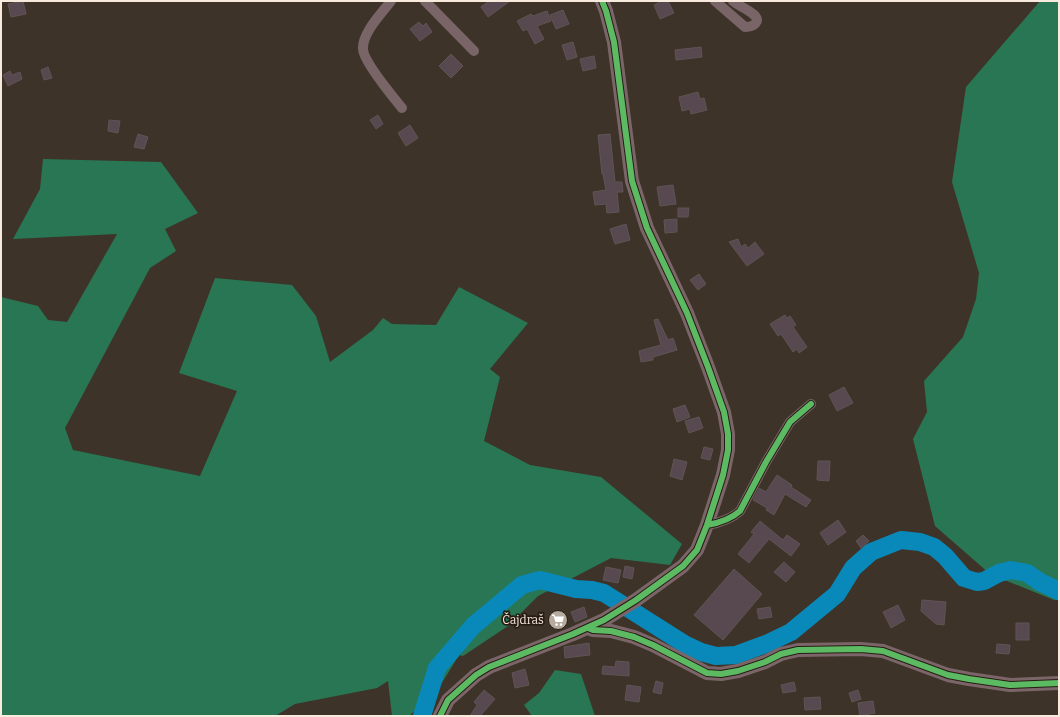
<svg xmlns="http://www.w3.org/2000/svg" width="1060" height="717" viewBox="0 0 1060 717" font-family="Bitter,serif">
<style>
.forest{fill:#297655}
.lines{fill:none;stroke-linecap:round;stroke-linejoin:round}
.river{stroke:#0989b9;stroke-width:18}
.building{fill:#584850;stroke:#5e5555}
.minor{stroke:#796468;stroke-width:10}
.secondary{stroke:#7b6568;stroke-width:14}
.cycleway-casing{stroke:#261c13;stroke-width:8}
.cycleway{stroke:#5cba63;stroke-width:6}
.labels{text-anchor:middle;stroke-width:3.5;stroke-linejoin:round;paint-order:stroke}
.poi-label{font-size:12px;fill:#f9eade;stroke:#261c13;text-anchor:end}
</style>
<rect width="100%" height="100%" fill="#3e3328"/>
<path class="forest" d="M 1040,1 L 1059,1 L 1059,600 L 1054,600 L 990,574 L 935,526 L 913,439 L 927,412 L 924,381 L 963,337 L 976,299 L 979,273 L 952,182 L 966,87 Z
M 43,159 L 161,162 L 198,213 L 165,229 L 176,251 L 150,268 L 65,428 L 73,450 L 200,476 L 237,391 L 179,373 L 215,278 L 292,285 L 316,316 L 330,362 L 373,330 L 383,318 L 392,324 L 436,325 L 459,287 L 528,323 L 490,369 L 500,377 L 484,441 L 530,465 L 601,477 L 682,544 L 670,565 L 611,558 L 538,596 L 508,626 L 463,656 L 459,655 L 437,691 L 409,716 L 392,716 L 388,681 L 377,688 L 295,704 L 275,716 L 1,716 L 1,297 L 38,306 L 48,320 L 67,322 L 117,234 L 13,239 L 40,189 Z
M 555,670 L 581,674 L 595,716 L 532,716 L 524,705 L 539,693 Z"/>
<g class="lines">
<path class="river" d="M 422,716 L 437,668 L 473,626 L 522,585 L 540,580 L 576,589 L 592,590 L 604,593 L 686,645 L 701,652 L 716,656 L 736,655 L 766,644 L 791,632 L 837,594 L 853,568 L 871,552 L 901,540 L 920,542 L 934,547 L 945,556 L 964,578 L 977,582 L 984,581 L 999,573 L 1011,570 L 1027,573 L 1040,582 L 1059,591"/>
</g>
<path class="building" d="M 23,1 L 26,14 L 11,17 L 8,4 Z
M 489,1 L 510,1 L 488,17 L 481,7 Z
M 662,1 L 668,1 L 674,13 L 660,19 L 654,5 Z
M 563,10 L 569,24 L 556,29 L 550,15 Z
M 547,11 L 551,21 L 537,26 L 544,39 L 535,44 L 527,29 L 523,31 L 517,21 L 531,14 L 533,16 Z
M 419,22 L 423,26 L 426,23 L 432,32 L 420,41 L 410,29 Z
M 573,42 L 577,57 L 567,60 L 562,45 Z
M 701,47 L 702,57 L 676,60 L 675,50 Z
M 451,54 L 463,66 L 451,78 L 439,66 Z
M 594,56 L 596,68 L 583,71 L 580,59 Z
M 48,67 L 52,78 L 44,80 L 41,70 Z
M 10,71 L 12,75 L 20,72 L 22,79 L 8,86 L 3,75 Z
M 698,92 L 700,99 L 704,98 L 707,110 L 691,114 L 690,109 L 682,111 L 679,97 Z
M 378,115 L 383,124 L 376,129 L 370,120 Z
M 109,120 L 120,121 L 118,133 L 108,131 Z
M 410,125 L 418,138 L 406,146 L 398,133 Z
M 138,134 L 148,137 L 144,149 L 134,147 Z
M 610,134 L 615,182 L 622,182 L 623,192 L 617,192 L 619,212 L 607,213 L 606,204 L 595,205 L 593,192 L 606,190 L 603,174 L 602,174 L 598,135 Z
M 673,185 L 676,204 L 660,206 L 657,187 Z
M 678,208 L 689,208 L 688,217 L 678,217 Z
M 677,219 L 677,232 L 665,233 L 664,220 Z
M 626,224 L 630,240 L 615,244 L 610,229 Z
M 738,239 L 741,247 L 745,244 L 748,248 L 755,242 L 764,254 L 747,266 L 729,242 Z
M 699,274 L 706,284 L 698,290 L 690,280 Z
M 785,315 L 787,318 L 790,316 L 796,325 L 793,327 L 807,347 L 799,353 L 797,349 L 793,352 L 781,334 L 778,336 L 770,324 Z
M 658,319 L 668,340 L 673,338 L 677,350 L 653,357 L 653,360 L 641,362 L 639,351 L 661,345 L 654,320 Z
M 844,387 L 853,403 L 837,411 L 829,395 Z
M 685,405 L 690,417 L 677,422 L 673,409 Z
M 699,417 L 703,428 L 689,433 L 685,421 Z
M 704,447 L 713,449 L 710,460 L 701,458 Z
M 674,459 L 687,462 L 682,480 L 670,476 Z
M 818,461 L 830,461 L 829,481 L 817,480 Z
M 777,475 L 792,485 L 791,487 L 811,500 L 806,507 L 785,494 L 774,515 L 766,510 L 767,508 L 753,500 L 759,488 L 766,492 Z
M 838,520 L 846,532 L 828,545 L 820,533 Z
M 760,521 L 783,540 L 787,535 L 800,544 L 791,556 L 769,539 L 749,563 L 738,554 L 754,534 L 751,532 Z
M 863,535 L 869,541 L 861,548 L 856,541 Z
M 784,562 L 795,572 L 786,582 L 774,572 Z
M 625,566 L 634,568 L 632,579 L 623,577 Z
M 606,567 L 621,570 L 618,583 L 603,580 Z
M 734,569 L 762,594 L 723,640 L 694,615 Z
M 922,600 L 946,602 L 944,625 L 936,624 L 921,611 Z
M 898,605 L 905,620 L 891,628 L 883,612 Z
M 584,607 L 587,617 L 575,622 L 571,612 Z
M 770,607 L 772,617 L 759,619 L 757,609 Z
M 561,612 L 565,621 L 554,625 L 551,616 Z
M 1016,623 L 1029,623 L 1029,640 L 1016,640 Z
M 589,643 L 590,655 L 565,658 L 564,647 Z
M 997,644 L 1010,645 L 1009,654 L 996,653 Z
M 616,661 L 629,662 L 629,676 L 602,674 L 603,666 L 615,667 Z
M 525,669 L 529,685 L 515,688 L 512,673 Z
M 656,681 L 663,683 L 661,694 L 653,692 Z
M 794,682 L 796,691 L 783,693 L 781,685 Z
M 627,685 L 641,687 L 639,702 L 625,700 Z
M 484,690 L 495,699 L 480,716 L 470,716 L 477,705 L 474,702 Z
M 858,690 L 861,699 L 852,702 L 849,693 Z
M 820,697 L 821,709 L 805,710 L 804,698 Z
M 873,701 L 875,713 L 860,716 L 858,703 Z"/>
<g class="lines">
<path class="minor" d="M 391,1 C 382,13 362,33 363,49 C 363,61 393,97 402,108
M 425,1 L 474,51
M 715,1 L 745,27 C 754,27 762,21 753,14 C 747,9 739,6 733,1
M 707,525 C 719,523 731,519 740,511 L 766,462 L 790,422 L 811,404"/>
<path class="secondary" d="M 588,628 L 593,630 L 611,631 L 634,637 L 653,645 L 707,673 L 721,674 L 738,671 L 765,662 L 781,654 L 798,650 L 861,649 L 883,651 L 948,675 L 969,679 L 1010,685 L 1059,683
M 440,716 L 448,700 L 476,675 L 489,667 L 573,634 L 604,620 L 636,600 L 683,566 L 697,550 L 707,525 L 723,475 L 728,450 L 728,434 L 724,412 L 708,367 L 687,313 L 647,228 L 632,181 L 614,42 L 606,11 L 602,1"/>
<g class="cycleway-casing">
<path id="cycleway" d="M 707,525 C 719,523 731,519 740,511 L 766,462 L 790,422 L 811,404
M 588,628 L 593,630 L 611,631 L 634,637 L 653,645 L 707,673 L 721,674 L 738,671 L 765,662 L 781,654 L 798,650 L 861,649 L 883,651 L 948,675 L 969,679 L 1010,685 L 1059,683
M 440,716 L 448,700 L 476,675 L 489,667 L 573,634 L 604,620 L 636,600 L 683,566 L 697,550 L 707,525 L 723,475 L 728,450 L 728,434 L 724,412 L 708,367 L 687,313 L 647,228 L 632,181 L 614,42 L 606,11 L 602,1"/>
</g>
<use href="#cycleway" class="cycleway"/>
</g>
<defs>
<g id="supermarket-disc" transform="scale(1)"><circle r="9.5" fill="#b8aa9e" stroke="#261c13"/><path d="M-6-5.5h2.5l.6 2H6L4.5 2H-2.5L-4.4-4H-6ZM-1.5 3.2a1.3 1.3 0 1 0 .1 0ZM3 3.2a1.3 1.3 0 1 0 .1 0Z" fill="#fff"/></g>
</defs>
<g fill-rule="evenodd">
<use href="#supermarket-disc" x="558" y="620"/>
</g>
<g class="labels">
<g class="poi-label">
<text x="544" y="624">Čajdraš</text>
</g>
</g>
<rect width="1060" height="717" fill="none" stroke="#f9eade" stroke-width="4"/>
</svg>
